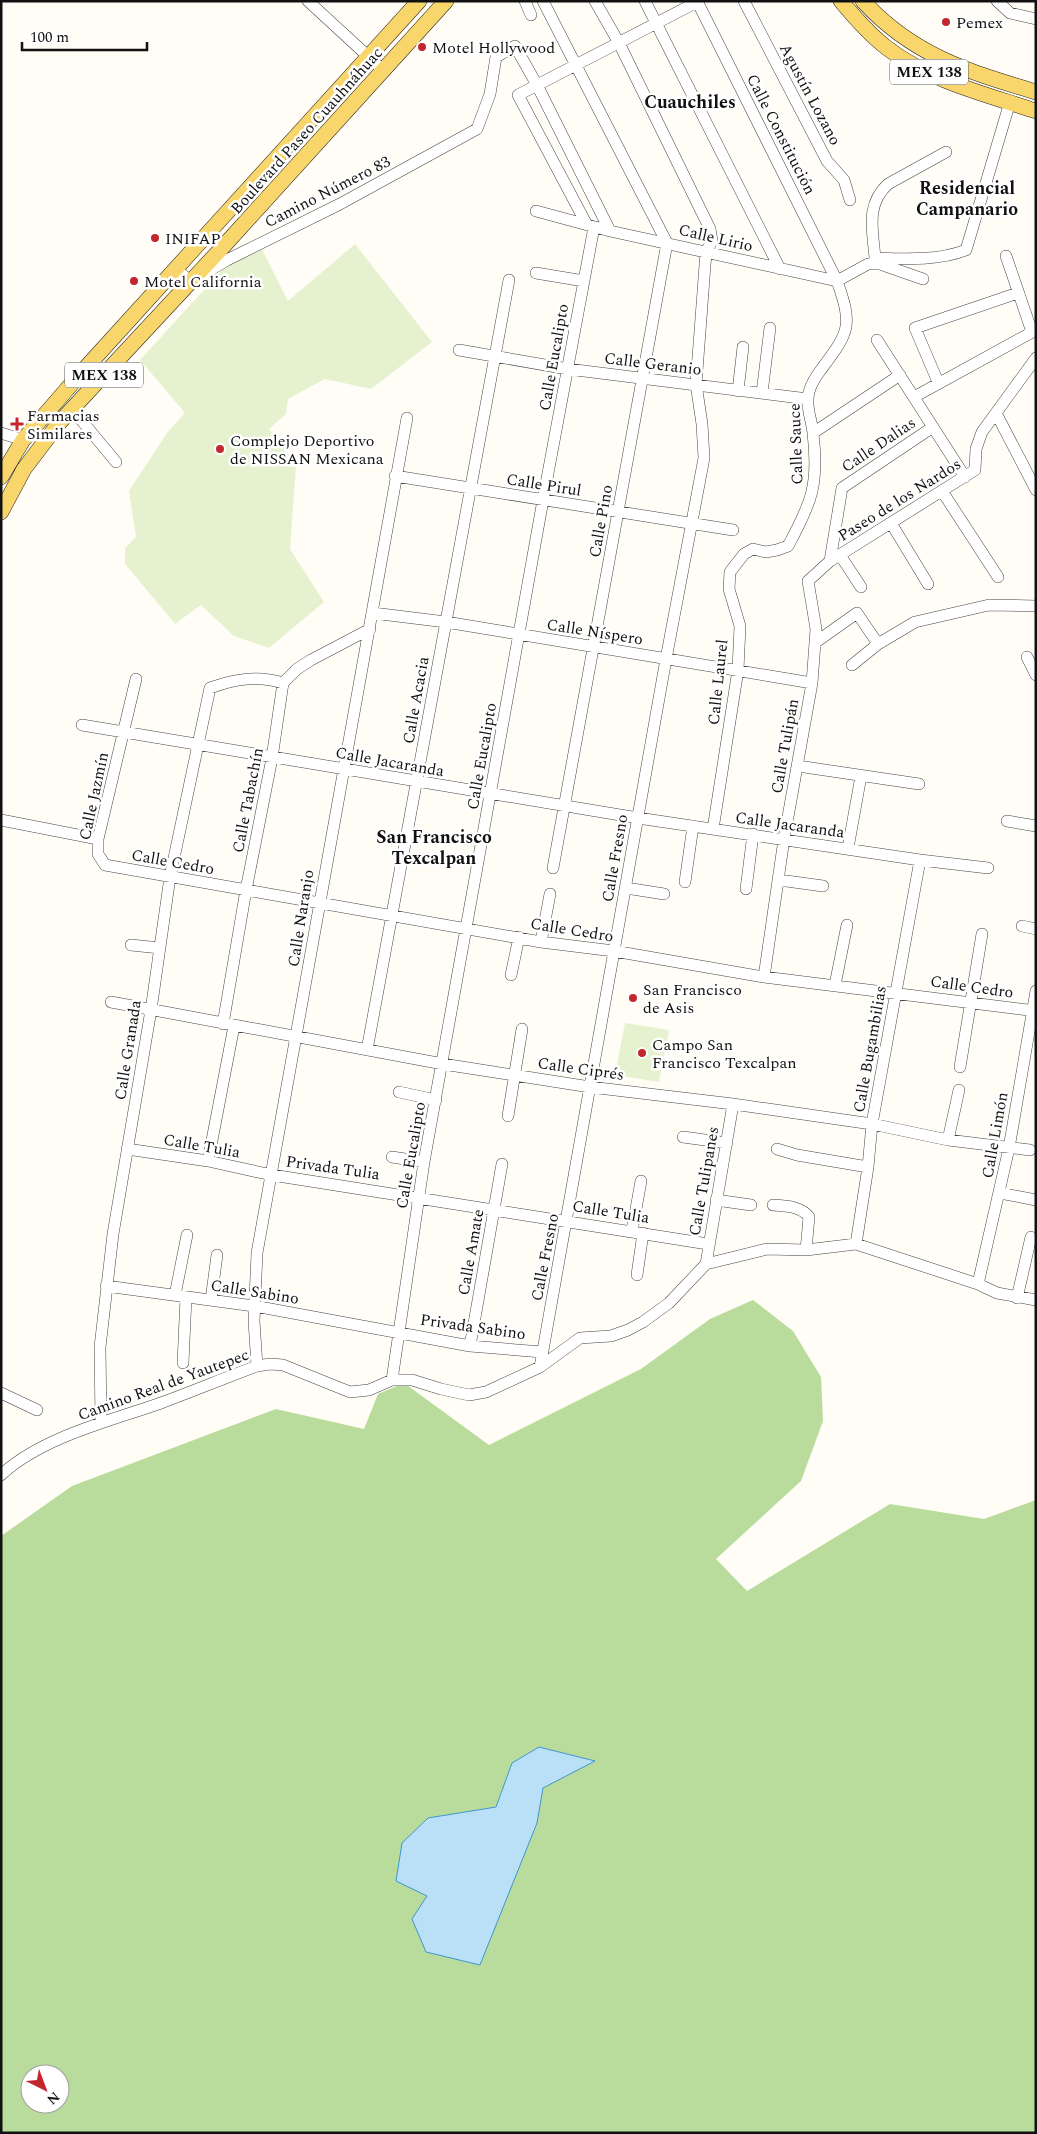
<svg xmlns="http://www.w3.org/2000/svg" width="1037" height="2134" viewBox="0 0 1037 2134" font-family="Spectral,serif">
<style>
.forest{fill:#b9dc9c;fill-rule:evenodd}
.pitch{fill:#e6f2cf}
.water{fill:#b9e0f7;stroke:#3f96cf}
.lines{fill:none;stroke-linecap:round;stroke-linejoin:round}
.minor-casing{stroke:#444;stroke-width:12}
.major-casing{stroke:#222;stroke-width:16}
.minor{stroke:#fff;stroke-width:11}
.major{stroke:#f9d66b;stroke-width:15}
.poi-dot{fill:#c4262e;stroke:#fff;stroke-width:2}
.labels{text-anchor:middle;stroke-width:5;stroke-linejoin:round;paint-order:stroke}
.shield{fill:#fff;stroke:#585858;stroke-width:1}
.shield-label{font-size:15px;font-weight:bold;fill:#111}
.poi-label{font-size:16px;fill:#111;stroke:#fff;text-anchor:start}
.street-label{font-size:16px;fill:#111;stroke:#fff}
.neighbourhood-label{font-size:18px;font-weight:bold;fill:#111;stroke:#fff}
</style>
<rect width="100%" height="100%" fill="#fffdf5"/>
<path class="forest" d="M 753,1300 L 793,1331 L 821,1377 L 823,1421 L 801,1481 L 716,1559 L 747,1591 L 890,1504 L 984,1519 L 1036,1500 L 1036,2133 L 1,2133 L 1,1536 L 72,1486 L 276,1409 L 364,1429 L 378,1394 L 404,1383 L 489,1445 L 641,1369 L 710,1319 ZM 30,2074 L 60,2074 L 60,2104 L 30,2104 Z"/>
<path class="pitch" d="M 355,244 L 432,342 L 371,389 L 325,379 L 288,399 L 286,414 L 269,429 L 296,465 L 290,549 L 324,602 L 269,648 L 234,636 L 201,605 L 175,624 L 125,564 L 125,548 L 136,537 L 129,491 L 167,433 L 185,413 L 140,360 L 226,266 L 262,249 L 288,301 Z
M 625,1023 L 669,1030 L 659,1082 L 615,1075 Z"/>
<path class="water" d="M 539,1747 L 595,1761 L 543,1788 L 537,1823 L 480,1965 L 426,1952 L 412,1919 L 427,1896 L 396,1881 L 402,1843 L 428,1818 L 496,1807 L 512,1763 Z"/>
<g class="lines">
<g class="minor-casing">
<path id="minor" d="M 308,1 L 384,71
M 525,1 L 531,15
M 543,1 L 667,243 L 553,868
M 645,1 L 780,269
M 697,1 L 837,281 C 854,328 848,333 820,371 C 814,379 808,389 808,399 C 807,410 812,422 813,433 C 819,484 812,502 788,546 L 777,550 L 766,552 L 753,549 L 744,554 L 730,572 L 729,589 L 740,626 L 738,670 L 713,829
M 744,1 L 827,161 L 844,180 L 850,200
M 997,1 L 1010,13 L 1036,19
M 946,152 L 888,184 C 865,205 873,231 875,258 C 905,259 938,261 966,250 L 1010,102
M 536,211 L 610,231 L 837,281
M 587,225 L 518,95 L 699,1
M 1006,256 L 1032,332
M 176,269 L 191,282 L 227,260 L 340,204 L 477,129 L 490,94 L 496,57 L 515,46 L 537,85 L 610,231
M 536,273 L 584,281
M 837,281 L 868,264 L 880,264 L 923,279
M 877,340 L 965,477
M 459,350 L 568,369 L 808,399
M 938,382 L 915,328 L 1018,293
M 738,391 L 743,347
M 762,393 L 770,328
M 914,397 L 1036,330
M 72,409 L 116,462
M 996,413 L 1036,490
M 1,433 L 23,440
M 813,433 L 900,375
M 395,476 L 733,530
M 942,491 L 998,577
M 891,523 L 928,584
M 840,555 L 861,587
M 830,561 L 842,488 L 933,427
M 373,613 L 446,622 L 812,683
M 816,642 L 857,613 L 878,644
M 1027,657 L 1036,675
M 852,665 L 878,644 L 915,622 L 989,605 L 1036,606
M 136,679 L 98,839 L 98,854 L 105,865 L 541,942 L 614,951 L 764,977 L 1036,1011
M 82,725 L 638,818 L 920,860 L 988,868
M 798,766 L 919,784
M 1,820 L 98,839
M 1007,821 L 1036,826
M 848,848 L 861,776
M 779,880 L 823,886
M 685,882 L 693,826
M 626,888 L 664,894
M 746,889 L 753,834
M 1022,926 L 1036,929
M 541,942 L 550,894
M 131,945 L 160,948
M 511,975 L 519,937
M 764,977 L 784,839 L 812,683 L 816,629 L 808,581 L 830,561 L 975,470 L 976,449 L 982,432 L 1036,358
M 835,985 L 847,925
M 111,1002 L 443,1064 L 590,1087 L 733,1104 L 872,1124 L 948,1140 L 1030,1150
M 223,1024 L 246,890 L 272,758 L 283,683 L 297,669 L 311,660 L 370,629
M 367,1050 L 509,280
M 960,1067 L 982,934
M 399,1092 L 436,1100
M 508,1116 L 522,1029
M 683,1137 L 727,1143
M 948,1140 L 959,1090
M 127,1149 L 208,1161 L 272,1175 L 708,1244
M 777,1149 L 797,1155 L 868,1167
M 392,1157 L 424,1162
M 208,1161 L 234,1026
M 1000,1193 L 1036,1200
M 716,1200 L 751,1205
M 773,1205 C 785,1206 801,1206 809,1217 L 806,1250
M 632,1231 L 641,1181
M 856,1244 L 868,1167 L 872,1124 L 920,860
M 706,1264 L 733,1104
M 637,1275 L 643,1233
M 978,1284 L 1009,1148 L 1036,991
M 106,1286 L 254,1306 L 470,1346 L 542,1352
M 175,1295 L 187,1235
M 1017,1298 L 1031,1237
M 211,1300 L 217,1255
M 470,1346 L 502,1164
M 183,1363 L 186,1297
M 257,1366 L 254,1321 L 257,1253 L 407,418
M 540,1367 L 666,659 L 704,458 L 702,424 L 696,384 L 706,252 L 712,241 L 710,229 L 619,43 L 595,1
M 392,1380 L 424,1162 L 543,500 L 594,227
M 1,1393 L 37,1410
M 101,1421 L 100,1347 L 113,1234 L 151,1010 L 170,877 L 210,688 C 235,679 258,675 283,683
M 1,1475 C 42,1437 110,1421 161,1403 C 193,1391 225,1378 257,1366 L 270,1364 L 283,1365 L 350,1392 L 369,1390 L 392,1380 L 412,1380 L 441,1389 L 469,1395 L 486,1392 L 540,1367 L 580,1338 L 611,1336 L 628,1330 L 643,1322 L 669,1303 L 706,1264 L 767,1249 L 806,1250 L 856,1244 L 978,1284 L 997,1293 L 1036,1300"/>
</g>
<g class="major-casing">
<path id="major" d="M 841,1 C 855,18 870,35 887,48 C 930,81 985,94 1036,111
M 863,1 C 912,55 969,72 1036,92
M 1,477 L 23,440 L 81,373 L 419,1
M 1,512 L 24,469 L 59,423 L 221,249 L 446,1"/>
</g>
<use href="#minor" class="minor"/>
<use href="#major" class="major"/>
</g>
<g class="poi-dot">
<circle cx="946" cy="22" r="5"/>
<circle cx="422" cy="47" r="5"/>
<circle cx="155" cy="238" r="5"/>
<circle cx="134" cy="281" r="5"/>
<path d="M14.5 416.5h5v5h5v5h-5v5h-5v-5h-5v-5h5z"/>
<circle cx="220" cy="449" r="5"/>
<circle cx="633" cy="998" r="5"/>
<circle cx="642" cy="1053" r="5"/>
</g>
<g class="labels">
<g class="shield">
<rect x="890" y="59.5" width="78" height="25" rx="4"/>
<rect x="65" y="362.5" width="78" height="25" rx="4"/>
</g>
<g class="shield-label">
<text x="929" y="77">MEX 138</text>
<text x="104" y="380">MEX 138</text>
</g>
<g class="poi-label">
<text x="956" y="28">Pemex</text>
<text x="432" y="53">Motel Hollywood</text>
<text x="165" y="244">INIFAP</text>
<text x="144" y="287">Motel California</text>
<text x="27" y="421">Farmacias<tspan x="27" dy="18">Similares</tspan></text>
<text x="230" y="446">Complejo Deportivo<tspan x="230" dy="18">de NISSAN Mexicana</tspan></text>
<text x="643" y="995">San Francisco<tspan x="643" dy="18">de Asis</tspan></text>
<text x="652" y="1050">Campo San<tspan x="652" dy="18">Francisco Texcalpan</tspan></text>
</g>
<g class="street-label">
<text transform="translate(811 94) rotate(62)" y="6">Agustín Lozano</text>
<text transform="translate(306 130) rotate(-48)" y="6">Boulevard Paseo Cuauhnáhuac</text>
<text transform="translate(782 134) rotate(63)" y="6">Calle Constitución</text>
<text transform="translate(327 191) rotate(-27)" y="6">Camino Número 83</text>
<text transform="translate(716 237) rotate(13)" y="6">Calle Lirio</text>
<text transform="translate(553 357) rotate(-80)" y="6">Calle Eucalipto</text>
<text transform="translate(653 363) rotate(7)" y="6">Calle Geranio</text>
<text transform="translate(795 444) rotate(-92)" y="6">Calle Sauce</text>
<text transform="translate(878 444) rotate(-34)" y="6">Calle Dalias</text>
<text transform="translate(544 484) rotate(9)" y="6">Calle Pirul</text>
<text transform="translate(899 499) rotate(-32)" y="6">Paseo de los Nardos</text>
<text transform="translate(600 521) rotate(-80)" y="6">Calle Pino</text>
<text transform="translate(595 631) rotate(9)" y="6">Calle Níspero</text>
<text transform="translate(717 682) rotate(-84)" y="6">Calle Laurel</text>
<text transform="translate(415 700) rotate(-80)" y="6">Calle Acacia</text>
<text transform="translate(784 746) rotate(-80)" y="6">Calle Tulipán</text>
<text transform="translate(481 756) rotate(-80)" y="6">Calle Eucalipto</text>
<text transform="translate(390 761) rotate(10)" y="6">Calle Jacaranda</text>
<text transform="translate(93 796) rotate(-78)" y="6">Calle Jazmín</text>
<text transform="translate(247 800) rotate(-79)" y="6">Calle Tabachín</text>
<text transform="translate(790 824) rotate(8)" y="6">Calle Jacaranda</text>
<text transform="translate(614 858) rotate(-80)" y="6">Calle Fresno</text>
<text transform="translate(173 861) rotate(10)" y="6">Calle Cedro</text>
<text transform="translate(300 918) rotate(-81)" y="6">Calle Naranjo</text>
<text transform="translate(572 929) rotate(9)" y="6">Calle Cedro</text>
<text transform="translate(972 986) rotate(8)" y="6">Calle Cedro</text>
<text transform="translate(869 1049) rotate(-80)" y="6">Calle Bugambilias</text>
<text transform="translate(127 1050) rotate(-81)" y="6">Calle Granada</text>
<text transform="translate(581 1068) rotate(8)" y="6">Calle Ciprés</text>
<text transform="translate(994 1135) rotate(-80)" y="6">Calle Limón</text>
<text transform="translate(202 1145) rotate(10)" y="6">Calle Tulia</text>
<text transform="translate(410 1155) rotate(-80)" y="6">Calle Eucalipto</text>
<text transform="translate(333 1167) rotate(8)" y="6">Privada Tulia</text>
<text transform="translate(703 1181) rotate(-80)" y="6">Calle Tulipanes</text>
<text transform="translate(611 1211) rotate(9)" y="6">Calle Tulia</text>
<text transform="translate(470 1252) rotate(-80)" y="6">Calle Amate</text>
<text transform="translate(544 1257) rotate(-79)" y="6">Calle Fresno</text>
<text transform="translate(255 1291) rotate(9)" y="6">Calle Sabino</text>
<text transform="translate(473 1326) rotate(8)" y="6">Privada Sabino</text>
<text transform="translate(163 1384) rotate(-20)" y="6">Camino Real de Yautepec</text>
</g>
<g class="neighbourhood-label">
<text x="690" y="108">Cuauchiles</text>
<text x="967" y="194">Residencial<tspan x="967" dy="21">Campanario</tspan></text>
<text x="434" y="843">San Francisco<tspan x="434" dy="21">Texcalpan</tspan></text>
</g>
</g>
<rect width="1037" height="2134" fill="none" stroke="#111111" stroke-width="5"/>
<g transform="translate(45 2089) rotate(138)"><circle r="24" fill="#ffffff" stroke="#a0a0a0"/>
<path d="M0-4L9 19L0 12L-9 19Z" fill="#c4262e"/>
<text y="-8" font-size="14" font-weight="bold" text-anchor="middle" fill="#111111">N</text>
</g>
<path d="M22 42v8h125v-8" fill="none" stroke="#111111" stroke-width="2.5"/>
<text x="30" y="42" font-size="15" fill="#111111" stroke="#ffffff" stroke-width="4" paint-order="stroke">100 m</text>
</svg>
